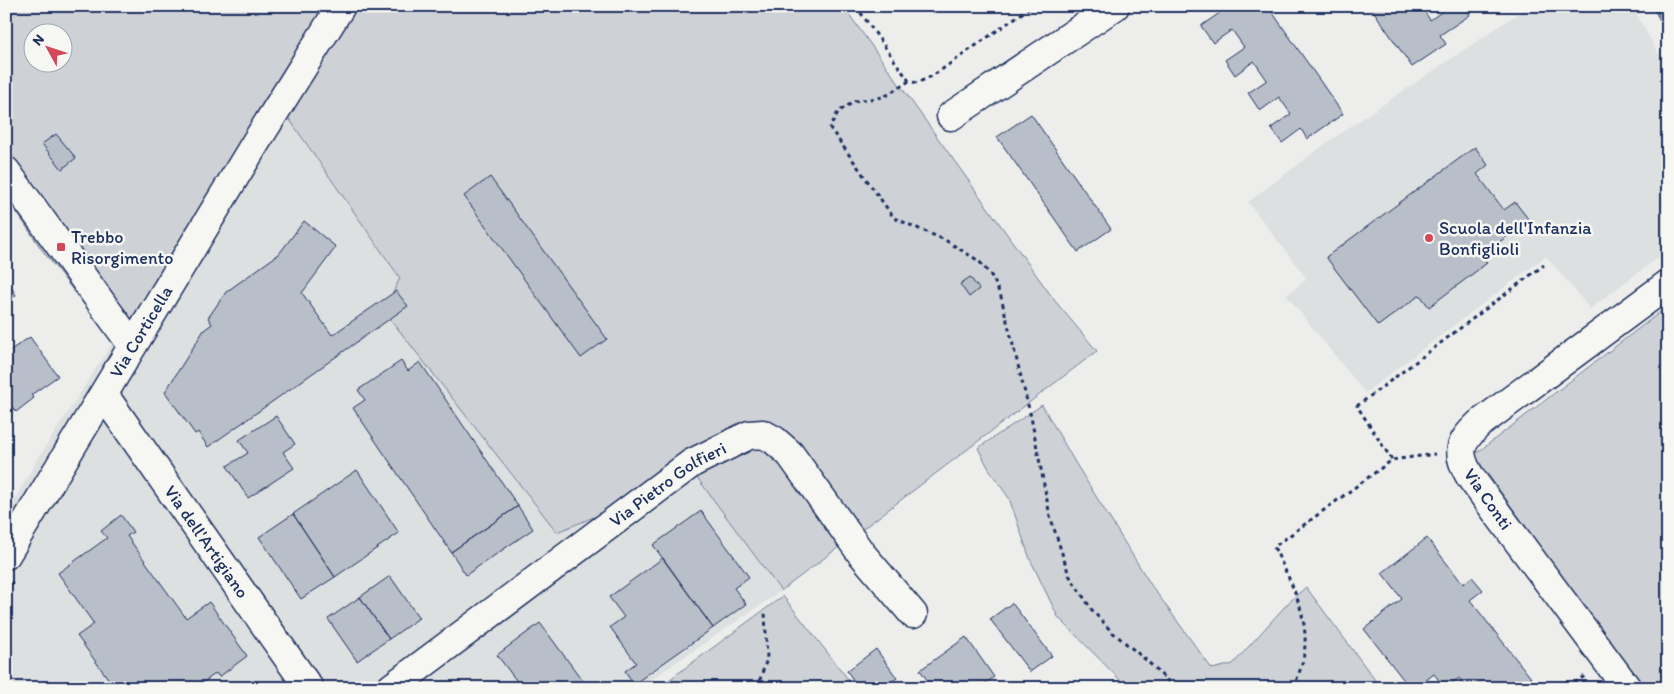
<svg xmlns="http://www.w3.org/2000/svg" width="1674" height="694" viewBox="0 0 1674 694" font-family="Itim,sans-serif">
<style>
.built{fill:#dde0e1}
.green{fill:#ced2d7;stroke:#74809a;fill-rule:evenodd}
.lines{fill:none;stroke-linecap:round;stroke-linejoin:round}
.stream{stroke:#6e7a96;stroke-width:8}
.building{fill:#b9bfc8;stroke:#1b2f5e}
.minor-casing{stroke:#1b2f5e;stroke-width:31}
.path{stroke:#1b2f5e;stroke-width:3;stroke-dasharray:4 4;stroke-linecap:butt}
.minor{stroke:#f6f6f2;stroke-width:28}
.poi-dot{fill:#d1495b;stroke:#f6f6f2;stroke-width:2}
.labels{text-anchor:middle;stroke-width:5;stroke-linejoin:round;paint-order:stroke}
.poi-label{font-size:18px;fill:#1b2f5e;stroke:#f6f6f2;text-anchor:start}
.street-label{font-size:18px;fill:#1b2f5e;stroke:#f6f6f2}
</style>
<rect width="100%" height="100%" fill="#edeeec"/>
<filter id="ink" filterUnits="userSpaceOnUse"><feTurbulence type="fractalNoise" baseFrequency=".02" numOctaves="2"/><feDisplacementMap in="SourceGraphic" scale="10" xChannelSelector="R" yChannelSelector="G"/><feConvolveMatrix kernelMatrix="1 2 1 2 8 2 1 2 1" color-interpolation-filters="sRGB"/></filter>
<g filter="url(#ink)">
<path class="built" d="M 1529,6 L 1632,6 L 1668,71 L 1668,250 L 1590,309 L 1546,256 L 1365,393 L 1286,295 L 1307,279 L 1248,202 L 1332,139 Z
M 276,100 L 400,278 L 696,476 L 781,591 L 639,688 L 6,688 L 6,514 L 37,460 L 113,342 Z"/>
<path class="green" d="M 6,6 L 843,6 L 1055,301 L 1097,351 L 781,591 L 696,476 L 557,532 L 384,311 L 400,278 L 276,100 L 146,315 L 113,342 L 42,250 L 6,196 ZM 32,32 L 62,32 L 62,62 L 32,62 Z
M 1668,306 L 1668,688 L 1642,688 L 1474,455 Z
M 1042,405 L 1076,464 L 1151,585 L 1212,669 L 1233,664 L 1288,603 L 1306,587 L 1381,688 L 1128,688 L 1058,617 L 1030,559 L 1009,498 L 990,471 L 978,448 Z
M 783,596 L 855,688 L 658,688 Z"/>
<g class="lines">
<path class="stream" d="M 1656,6 L 1668,28"/>
</g>
<path class="building" d="M 1217,6 L 1268,6 L 1343,114 L 1307,139 L 1301,129 L 1282,143 L 1271,128 L 1291,114 L 1279,97 L 1260,111 L 1248,93 L 1267,80 L 1254,61 L 1235,75 L 1225,60 L 1244,47 L 1232,30 L 1213,43 L 1201,26 L 1221,12 Z
M 1370,6 L 1421,6 L 1430,20 L 1450,6 L 1464,6 L 1470,15 L 1440,35 L 1446,44 L 1412,67 Z
M 1031,114 L 1111,229 L 1078,252 L 997,137 Z
M 56,134 L 76,158 L 62,169 L 42,144 Z
M 1475,147 L 1488,165 L 1477,174 L 1504,210 L 1515,202 L 1529,220 L 1482,255 L 1487,263 L 1429,307 L 1420,295 L 1378,326 L 1326,257 Z
M 490,177 L 607,339 L 581,358 L 464,196 Z
M 304,221 L 336,247 L 302,293 L 332,335 L 396,291 L 408,306 L 208,447 L 198,432 L 195,434 L 165,392 L 204,330 L 212,324 L 208,318 L 226,292 L 279,254 Z
M 970,277 L 979,289 L 969,297 L 960,284 Z
M 6,279 L 16,295 L 6,302 Z
M 30,337 L 58,376 L 31,395 L 34,398 L 16,412 L 6,398 L 6,353 Z
M 401,361 L 408,371 L 420,362 L 518,506 L 451,552 L 353,408 L 365,400 L 358,390 Z
M 276,416 L 295,444 L 283,452 L 294,468 L 248,498 L 227,466 L 248,453 L 239,440 Z
M 357,470 L 399,533 L 335,577 L 293,514 Z
M 518,506 L 533,529 L 466,575 L 451,552 Z
M 701,511 L 749,577 L 734,588 L 746,604 L 713,628 L 653,545 Z
M 293,514 L 335,577 L 301,599 L 259,537 Z
M 121,515 L 133,532 L 127,536 L 186,618 L 209,602 L 247,656 L 219,677 L 216,673 L 199,686 L 201,688 L 115,688 L 77,636 L 94,624 L 58,573 L 107,538 L 101,531 Z
M 1427,538 L 1463,584 L 1472,577 L 1483,590 L 1470,600 L 1531,678 L 1519,688 L 1467,688 L 1459,678 L 1445,688 L 1434,674 L 1416,688 L 1410,688 L 1364,629 L 1402,599 L 1382,573 Z
M 663,558 L 713,628 L 634,684 L 625,671 L 636,663 L 610,627 L 624,617 L 609,597 Z
M 390,576 L 419,618 L 389,639 L 360,597 Z
M 360,597 L 389,639 L 357,661 L 328,619 Z
M 1012,603 L 1052,656 L 1030,672 L 990,619 Z
M 540,623 L 588,688 L 522,688 L 497,655 Z
M 966,637 L 994,677 L 979,688 L 933,688 L 920,670 Z
M 876,649 L 897,678 L 883,688 L 859,688 L 847,671 Z"/>
<g class="lines">
<g class="minor-casing">
<g id="minor">
<path d="M 951,116 L 1115,6"/>
<path d="M 6,171 L 132,345"/>
<path id="s1" d="M 104,395 L 309,688"/>
<path id="s2" d="M 6,555 L 256,142 L 341,6"/>
<path id="s3" d="M 391,688 L 692,463 L 749,435 L 763,434 L 774,440 L 790,454 L 861,553 L 913,614"/>
<path d="M 1627,688 L 1471,478 C 1456,453 1458,444 1479,424 L 1668,284"/>
</g>
</g>
<path class="path" d="M 856,6 L 909,81 L 917,83 L 934,75 L 1032,6
M 909,81 L 884,97 L 855,101 L 838,112 L 830,128 L 894,218 L 945,240 L 979,261 L 993,278 L 1001,297 L 1031,417 L 1050,516 L 1069,575 L 1092,610 L 1111,631 L 1146,660 L 1175,688
M 1392,460 L 1357,406 L 1544,265
M 6,592 L 14,579
M 757,688 L 767,659 L 765,611
M 1294,688 C 1297,677 1303,665 1304,654 C 1310,615 1290,581 1274,547 L 1392,460 L 1435,454
M 1568,688 L 1586,675"/>
<use href="#minor" class="minor"/>
</g>
</g>
<g class="poi-dot">
<circle cx="1429" cy="238" r="5"/>
<rect x="56" y="242" width="10" height="10" rx="2.5"/>
</g>
<g class="labels">
<g class="poi-label">
<text x="1439" y="234">Scuola dell'Infanzia<tspan x="1439" dy="21">Bonfiglioli</tspan></text>
<text x="71" y="243">Trebbo<tspan x="71" dy="21">Risorgimento</tspan></text>
</g>
<g class="street-label">
<text dy="6" stroke="none"><textPath href="#s2" startOffset="261">Via Corticella</textPath></text>
<text dy="6" stroke="none"><textPath href="#s3" startOffset="344">Via Pietro Golfieri</textPath></text>
<text transform="translate(1488 499) rotate(55)" y="6">Via Conti</text>
<text dy="6" stroke="none"><textPath href="#s1" startOffset="179">Via dell'Artigiano</textPath></text>
</g>
</g>
<rect width="1674" height="694" fill="none" stroke="#f6f6f2" stroke-width="25"/>
<rect x="12" y="12" width="1649" height="669" fill="none" stroke="#1b2f5e" stroke-width="2" filter="url(#ink)"/>
<g transform="translate(48 48) rotate(310)"><circle r="24" fill="#f6f6f2" stroke="#9ea6b7"/>
<path d="M0-4L9 19L0 12L-9 19Z" fill="#d1495b"/>
<text y="-8" font-size="14" font-weight="bold" text-anchor="middle" fill="#1b2f5e">N</text>
</g>
</svg>
